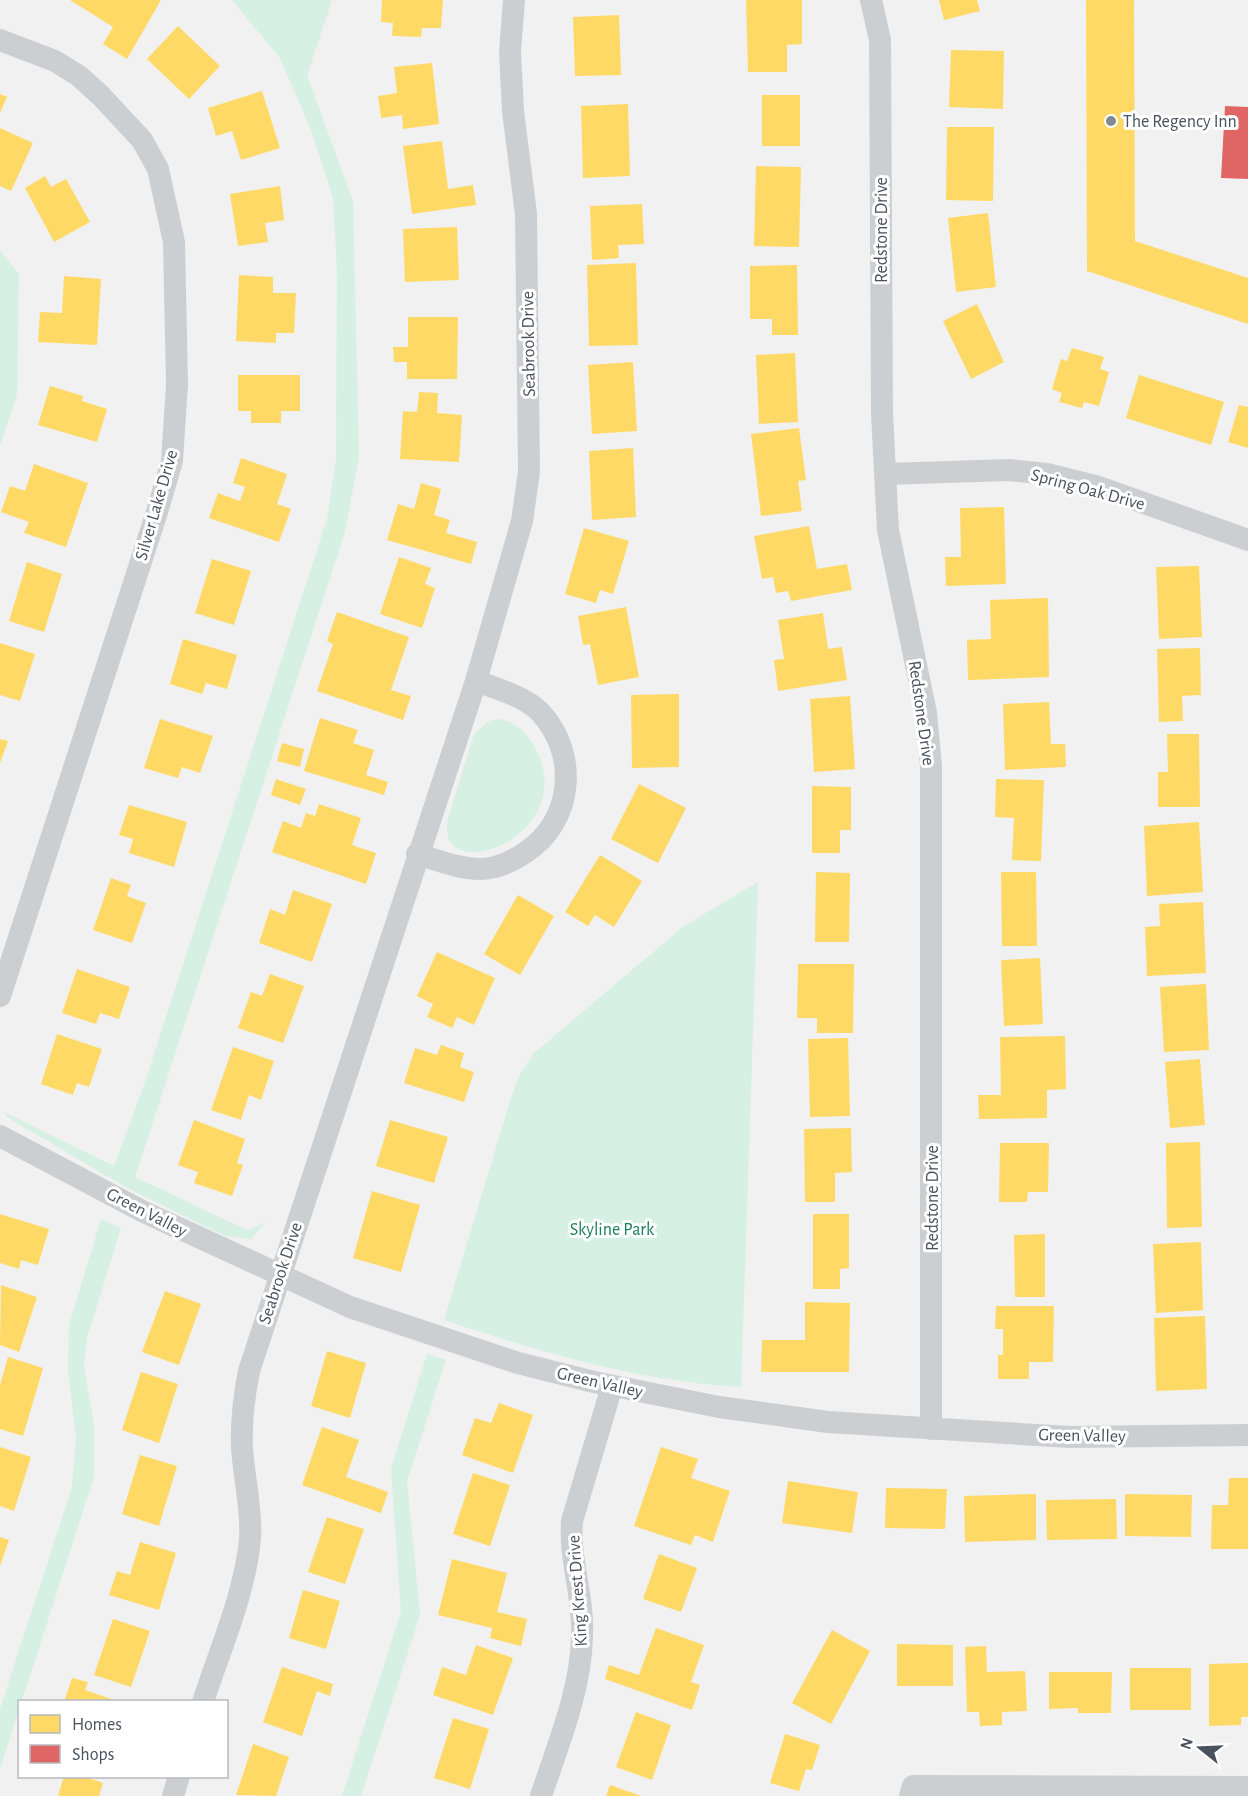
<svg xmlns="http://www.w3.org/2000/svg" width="1248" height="1796" viewBox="0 0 1248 1796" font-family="'Alegreya Sans',sans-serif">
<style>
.green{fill:#d6f0e3}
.homes{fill:#ffd966}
.shops{fill:#e06666}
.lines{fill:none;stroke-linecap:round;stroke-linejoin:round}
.minor{stroke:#cccfd2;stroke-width:22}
.poi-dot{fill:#838991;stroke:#fff;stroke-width:2}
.labels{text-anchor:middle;stroke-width:6;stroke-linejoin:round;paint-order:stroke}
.poi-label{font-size:18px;fill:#48515d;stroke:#fff;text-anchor:start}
.street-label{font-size:18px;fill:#48515d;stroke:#fff}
.park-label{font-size:18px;fill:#187f57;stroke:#fff}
</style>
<rect width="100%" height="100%" fill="#f1f1f1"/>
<path class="green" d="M 232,0 L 332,0 L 307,75 L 353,201 L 359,457 L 345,532 L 135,1177 L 247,1230 L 266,1222 L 251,1239 L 225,1236 L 129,1189 L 7,1117 L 4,1112 L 114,1166 L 145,1082 L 327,519 L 336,460 L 337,272 L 333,198 L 311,130 L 280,58 Z
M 0,251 L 19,274 L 17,394 L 0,446 Z
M 499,719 C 519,722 530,736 538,754 C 577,842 428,890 449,815 L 474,734 L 489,721 Z
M 758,882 L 741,1387 C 640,1382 540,1352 444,1320 L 509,1104 L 518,1078 L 533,1054 L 684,926 Z
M 101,1219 L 121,1228 L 87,1338 L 84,1366 L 94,1426 L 94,1477 L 0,1769 L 0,1709 L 72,1487 L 76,1438 L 68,1369 L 69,1325 Z
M 427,1354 L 446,1360 L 407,1481 L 420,1615 L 361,1796 L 342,1796 L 401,1612 L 391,1469 Z"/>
<path class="homes" d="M 70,0 L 161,0 L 127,59 L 103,44 L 113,27 Z
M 382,0 L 443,0 L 441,28 L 422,28 L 421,37 L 392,36 L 393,23 L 381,22 Z
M 746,0 L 802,0 L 802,44 L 787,45 L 787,72 L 748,72 Z
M 939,0 L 977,0 L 980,11 L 944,20 Z
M 1086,0 L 1134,0 L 1135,241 L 1248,278 L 1248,324 L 1087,271 Z
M 619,15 L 621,75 L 575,76 L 573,17 Z
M 178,26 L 220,66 L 189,99 L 147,59 Z
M 951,50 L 1004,51 L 1003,109 L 949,107 Z
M 432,63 L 439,124 L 403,129 L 402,115 L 381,118 L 378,96 L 397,93 L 394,67 Z
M 262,91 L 280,148 L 241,160 L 232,131 L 216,136 L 208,108 Z
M 0,94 L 7,97 L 0,113 Z
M 762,95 L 800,95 L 800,146 L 762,146 Z
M 628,104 L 630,176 L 583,178 L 581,106 Z
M 947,127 L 994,127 L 993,201 L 946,200 Z
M 0,128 L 33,143 L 11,191 L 0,186 Z
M 442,141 L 448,189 L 473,185 L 476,205 L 412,214 L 403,146 Z
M 756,166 L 801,167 L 799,247 L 754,246 Z
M 45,176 L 51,187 L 66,179 L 90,222 L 54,242 L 25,188 Z
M 280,186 L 284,220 L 265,223 L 268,242 L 238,246 L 230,194 Z
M 642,204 L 644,244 L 618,245 L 619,258 L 592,260 L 590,206 Z
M 988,213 L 996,287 L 956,292 L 948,218 Z
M 457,227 L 459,280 L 405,282 L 403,229 Z
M 636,263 L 638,345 L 589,346 L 587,265 Z
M 797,265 L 798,335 L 772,335 L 772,319 L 750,319 L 750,266 Z
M 239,275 L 273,277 L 273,293 L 296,293 L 294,333 L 276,333 L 276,343 L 236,341 Z
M 64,276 L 101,279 L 97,345 L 38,342 L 40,312 L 62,313 Z
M 977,304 L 1004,362 L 971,379 L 943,321 Z
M 408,317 L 458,317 L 457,379 L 407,379 L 407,362 L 394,362 L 393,347 L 408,347 Z
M 1072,348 L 1104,357 L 1100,369 L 1109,372 L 1099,406 L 1084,402 L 1082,408 L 1059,402 L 1062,393 L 1052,389 L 1061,359 L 1067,361 Z
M 795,353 L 798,422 L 759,424 L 756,355 Z
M 633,362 L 637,431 L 592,434 L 588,365 Z
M 238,375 L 300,375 L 300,411 L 281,411 L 281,423 L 251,423 L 251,411 L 238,411 Z
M 1139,375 L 1224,402 L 1211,445 L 1126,418 Z
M 50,386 L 83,396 L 82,401 L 107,409 L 97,442 L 38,425 Z
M 419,392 L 438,393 L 437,413 L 462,415 L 459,462 L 400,459 L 403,411 L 417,412 Z
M 1239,405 L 1248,407 L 1248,448 L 1228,442 Z
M 799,428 L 806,480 L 798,481 L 802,511 L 761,516 L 751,434 Z
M 633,448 L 636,517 L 592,520 L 589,451 Z
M 241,458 L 287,474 L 277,504 L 291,509 L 279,542 L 209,518 L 218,493 L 240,501 L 245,487 L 233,483 Z
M 34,464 L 88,483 L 66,547 L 24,533 L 29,522 L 1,512 L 10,486 L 25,491 Z
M 421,483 L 441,489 L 434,515 L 450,520 L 446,533 L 477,542 L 471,564 L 387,540 L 398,504 L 414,509 Z
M 1004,507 L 1006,584 L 946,586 L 945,557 L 961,557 L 960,508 Z
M 809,526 L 817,569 L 847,564 L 852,590 L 791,601 L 788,591 L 776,593 L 773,577 L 762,579 L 754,536 Z
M 584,528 L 629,541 L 613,594 L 600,590 L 596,603 L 565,594 Z
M 399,557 L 431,568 L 425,584 L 435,588 L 422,628 L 380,614 Z
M 212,559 L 251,571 L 234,625 L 195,613 Z
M 27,562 L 62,574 L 44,632 L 9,621 Z
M 1199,566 L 1202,637 L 1159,639 L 1156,567 Z
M 1048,598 L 1049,677 L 968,680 L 967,640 L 991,639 L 990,600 Z
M 626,607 L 639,677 L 598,685 L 590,644 L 583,645 L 578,616 Z
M 337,612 L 409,637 L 391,690 L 411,696 L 403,720 L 317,691 L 333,644 L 327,641 Z
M 823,613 L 828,649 L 842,647 L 847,680 L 778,691 L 774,660 L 784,659 L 778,620 Z
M 183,639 L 237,655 L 227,689 L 206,683 L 202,694 L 170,684 Z
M 0,643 L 35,654 L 20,701 L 0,695 Z
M 1200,648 L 1201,695 L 1182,696 L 1183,721 L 1159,722 L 1157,649 Z
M 679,694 L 679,767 L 632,768 L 631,695 Z
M 850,696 L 855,769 L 814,772 L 810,699 Z
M 1049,702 L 1051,744 L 1065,744 L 1066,767 L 1005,770 L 1003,704 Z
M 320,718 L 358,730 L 353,743 L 374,750 L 366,775 L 388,782 L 384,795 L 304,771 Z
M 160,719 L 213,736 L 200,773 L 182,767 L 178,778 L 144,768 Z
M 1167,734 L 1199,734 L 1200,807 L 1158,807 L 1158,772 L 1168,772 Z
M 0,739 L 8,741 L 0,763 Z
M 282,743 L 304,749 L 300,767 L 277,761 Z
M 276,779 L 306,789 L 300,805 L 271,795 Z
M 996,779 L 1044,780 L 1041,861 L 1012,860 L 1014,818 L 995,817 Z
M 639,784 L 686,808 L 658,863 L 611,839 Z
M 812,786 L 851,787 L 851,830 L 840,830 L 840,853 L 812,853 Z
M 319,804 L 361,818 L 352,845 L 376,853 L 366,884 L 272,852 L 283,821 L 301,828 L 306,813 L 315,816 Z
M 129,805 L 187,822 L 174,867 L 129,853 L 133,839 L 119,835 Z
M 1199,822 L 1203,892 L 1147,896 L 1144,826 Z
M 600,855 L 642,881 L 614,927 L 595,915 L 588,926 L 565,912 Z
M 816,872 L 850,873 L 849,942 L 815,942 Z
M 1001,872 L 1036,872 L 1037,946 L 1002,946 Z
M 111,878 L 131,885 L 127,896 L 146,903 L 132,943 L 93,930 Z
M 293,890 L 332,904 L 312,962 L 259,943 L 270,909 L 285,915 Z
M 518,895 L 554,916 L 520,975 L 484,954 Z
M 1203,902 L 1206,973 L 1147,976 L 1145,927 L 1160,926 L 1159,904 Z
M 437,952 L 495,978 L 474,1025 L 457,1017 L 452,1028 L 427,1017 L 433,1004 L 417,996 Z
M 1040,958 L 1043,1024 L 1004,1026 L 1001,960 Z
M 798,964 L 854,964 L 853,1033 L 817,1033 L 817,1018 L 797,1018 Z
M 77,969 L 130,987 L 119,1019 L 100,1013 L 96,1024 L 62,1013 Z
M 270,974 L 304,986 L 283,1043 L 238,1028 L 251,992 L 262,996 Z
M 1206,984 L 1209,1050 L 1164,1052 L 1160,987 Z
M 57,1034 L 102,1049 L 89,1087 L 77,1083 L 73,1095 L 41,1084 Z
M 1065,1036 L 1066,1089 L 1047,1090 L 1047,1118 L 979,1119 L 978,1095 L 1001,1095 L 1000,1037 Z
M 848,1038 L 850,1116 L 810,1117 L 808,1039 Z
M 441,1045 L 464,1053 L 460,1067 L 474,1072 L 464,1102 L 404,1083 L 415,1048 L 437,1055 Z
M 233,1047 L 274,1061 L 261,1100 L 249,1095 L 241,1120 L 211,1110 Z
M 1200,1059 L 1205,1125 L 1170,1128 L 1165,1062 Z
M 194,1120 L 245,1139 L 237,1163 L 243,1165 L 232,1196 L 194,1183 L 198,1172 L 178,1165 Z
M 390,1120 L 448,1137 L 434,1183 L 376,1166 Z
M 851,1128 L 852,1172 L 835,1173 L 835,1202 L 805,1202 L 804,1129 Z
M 1200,1142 L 1202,1227 L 1167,1228 L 1166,1143 Z
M 1000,1143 L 1049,1143 L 1048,1192 L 1028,1192 L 1027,1202 L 999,1202 Z
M 372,1191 L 420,1205 L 401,1272 L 353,1258 Z
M 0,1214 L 49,1229 L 38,1265 L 21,1260 L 19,1269 L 0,1263 Z
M 813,1214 L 849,1214 L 849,1268 L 840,1269 L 840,1289 L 813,1289 Z
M 1045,1234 L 1045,1297 L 1015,1297 L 1014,1235 Z
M 1201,1242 L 1203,1310 L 1156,1313 L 1153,1244 Z
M 1,1285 L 37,1297 L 19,1352 L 0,1345 Z
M 165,1291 L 201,1304 L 179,1365 L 142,1352 Z
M 805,1302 L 850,1303 L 849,1372 L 761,1372 L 762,1340 L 805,1340 Z
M 996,1306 L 1054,1306 L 1053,1362 L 1029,1362 L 1029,1379 L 998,1379 L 998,1355 L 1003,1355 L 1003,1329 L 995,1329 Z
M 1205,1316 L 1207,1389 L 1156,1391 L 1154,1318 Z
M 327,1351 L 366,1363 L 350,1418 L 311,1406 Z
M 8,1357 L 43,1368 L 23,1436 L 0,1429 L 0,1385 Z
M 141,1372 L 178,1384 L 159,1443 L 122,1430 Z
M 499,1403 L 533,1415 L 513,1473 L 462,1455 L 475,1418 L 491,1423 Z
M 322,1427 L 359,1440 L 346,1477 L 388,1492 L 381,1513 L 302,1485 Z
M 0,1447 L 31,1457 L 14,1511 L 0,1506 Z
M 661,1447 L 698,1459 L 691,1478 L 730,1491 L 713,1542 L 695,1535 L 691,1545 L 634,1526 Z
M 140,1455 L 177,1466 L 159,1526 L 122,1514 Z
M 473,1473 L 510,1485 L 490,1546 L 453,1534 Z
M 1229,1478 L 1248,1478 L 1248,1549 L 1211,1549 L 1212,1505 L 1228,1505 Z
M 788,1481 L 858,1492 L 852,1533 L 782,1523 Z
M 886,1488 L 947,1489 L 945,1529 L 885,1528 Z
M 1036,1494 L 1036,1540 L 965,1542 L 964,1496 Z
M 1125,1494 L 1192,1495 L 1191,1537 L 1125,1536 Z
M 1116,1499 L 1117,1539 L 1047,1540 L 1046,1500 Z
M 327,1517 L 364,1529 L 345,1584 L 308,1572 Z
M 0,1537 L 9,1540 L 0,1566 Z
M 140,1542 L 176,1553 L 159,1610 L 109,1595 L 117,1571 L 130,1575 Z
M 659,1554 L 697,1568 L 681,1612 L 643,1599 Z
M 452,1559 L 507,1573 L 497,1612 L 527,1619 L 521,1646 L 490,1638 L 492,1628 L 438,1615 Z
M 303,1590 L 340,1601 L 326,1649 L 289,1638 Z
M 113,1619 L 150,1631 L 131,1687 L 94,1675 Z
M 656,1628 L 704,1645 L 691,1682 L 700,1685 L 692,1710 L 605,1679 L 609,1665 L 639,1675 Z
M 832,1630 L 870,1651 L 831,1724 L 792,1703 Z
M 897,1644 L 953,1645 L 953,1686 L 897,1686 Z
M 476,1645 L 513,1658 L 493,1715 L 433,1695 L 442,1667 L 466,1675 Z
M 986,1646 L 987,1672 L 1025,1671 L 1027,1711 L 1002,1712 L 1002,1725 L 980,1726 L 979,1712 L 967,1712 L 965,1647 Z
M 1248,1663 L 1248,1717 L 1241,1717 L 1241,1725 L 1209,1726 L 1209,1664 Z
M 282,1667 L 333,1684 L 330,1696 L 317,1691 L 302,1736 L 263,1722 Z
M 1130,1668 L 1191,1668 L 1191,1710 L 1130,1710 Z
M 1049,1672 L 1112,1672 L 1111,1713 L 1078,1713 L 1078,1708 L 1049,1709 Z
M 72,1678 L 88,1682 L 85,1690 L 120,1702 L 64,1702 Z
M 636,1712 L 671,1725 L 652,1780 L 616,1767 Z
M 453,1718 L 489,1729 L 470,1789 L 434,1778 Z
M 785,1734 L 820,1745 L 812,1770 L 806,1769 L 799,1791 L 770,1783 Z
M 253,1744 L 289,1757 L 276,1796 L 236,1795 Z
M 64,1776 L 83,1776 L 103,1783 L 99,1796 L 58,1796 Z
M 610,1785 L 641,1796 L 606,1796 Z"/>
<path class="shops" d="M 1225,106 L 1248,107 L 1248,179 L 1221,178 Z"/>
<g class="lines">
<path class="minor" d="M 871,0 L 880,40 L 882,414 L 888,530 L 926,713 L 931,766 L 931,1429
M 0,40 L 55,61 L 79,76 L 101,96 L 142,140 L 158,169 L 174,242 L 177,384 L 172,461 L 157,512 L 0,996
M 886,474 L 1009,470 L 1047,474 L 1099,487 L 1248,540
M 417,854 C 437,860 459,869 480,869 C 496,869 513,861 526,852 C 573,821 579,755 541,713 C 525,696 497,689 476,681
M 0,1136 L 144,1212 L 350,1307 L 518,1363 L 594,1382 L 719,1407 L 828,1422 L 1070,1437 L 1248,1435
M 203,1702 C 220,1649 245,1594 250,1539 C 252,1508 244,1479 242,1448 C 241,1422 244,1396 249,1371 L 476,681 L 522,521 L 529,472 L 526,214 L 513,111 L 510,52 L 514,0
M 173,1796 L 179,1776
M 541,1796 C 558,1744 581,1691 582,1636 C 584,1597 569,1560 572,1521 L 612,1386
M 910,1796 L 913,1786 L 1248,1787"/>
</g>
<circle class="poi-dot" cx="1111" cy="121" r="6"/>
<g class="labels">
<g class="poi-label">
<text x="1123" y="127">The Regency Inn</text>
</g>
<g class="street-label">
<text transform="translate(881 230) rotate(-90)" y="6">Redstone Drive</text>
<text transform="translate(528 344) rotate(-91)" y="6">Seabrook Drive</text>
<text transform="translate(1088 489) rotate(15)" y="6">Spring Oak Drive</text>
<text transform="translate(156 505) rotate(-74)" y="6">Silver Lake Drive</text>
<text transform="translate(922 713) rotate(82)" y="6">Redstone Drive</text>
<text transform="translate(932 1198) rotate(-90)" y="6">Redstone Drive</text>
<text transform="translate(147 1212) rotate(27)" y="6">Green Valley</text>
<text transform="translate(280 1273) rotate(-72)" y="6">Seabrook Drive</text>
<text transform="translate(600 1382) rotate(13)" y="6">Green Valley</text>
<text transform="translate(1082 1435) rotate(1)" y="6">Green Valley</text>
<text transform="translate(577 1591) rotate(-94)" y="6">King Krest Drive</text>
</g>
<g class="park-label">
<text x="612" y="1235">Skyline Park</text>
</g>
</g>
<rect x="18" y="1700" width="210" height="78" fill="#ffffff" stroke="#b6b9be" stroke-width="1.5"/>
<rect x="30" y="1715" width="30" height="18" fill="#ffd966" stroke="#b6b9be" stroke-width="1.5"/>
<text x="72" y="1730" font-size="18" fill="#48515d">Homes</text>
<rect x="30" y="1745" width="30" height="18" fill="#e06666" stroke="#b6b9be" stroke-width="1.5"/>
<text x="72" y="1760" font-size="18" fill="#48515d">Shops</text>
<g transform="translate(1200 1748) rotate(288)" stroke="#ffffff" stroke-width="4.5" paint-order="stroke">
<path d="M0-4.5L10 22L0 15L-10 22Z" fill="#48515d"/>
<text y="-9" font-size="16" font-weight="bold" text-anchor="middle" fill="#48515d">N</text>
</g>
</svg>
